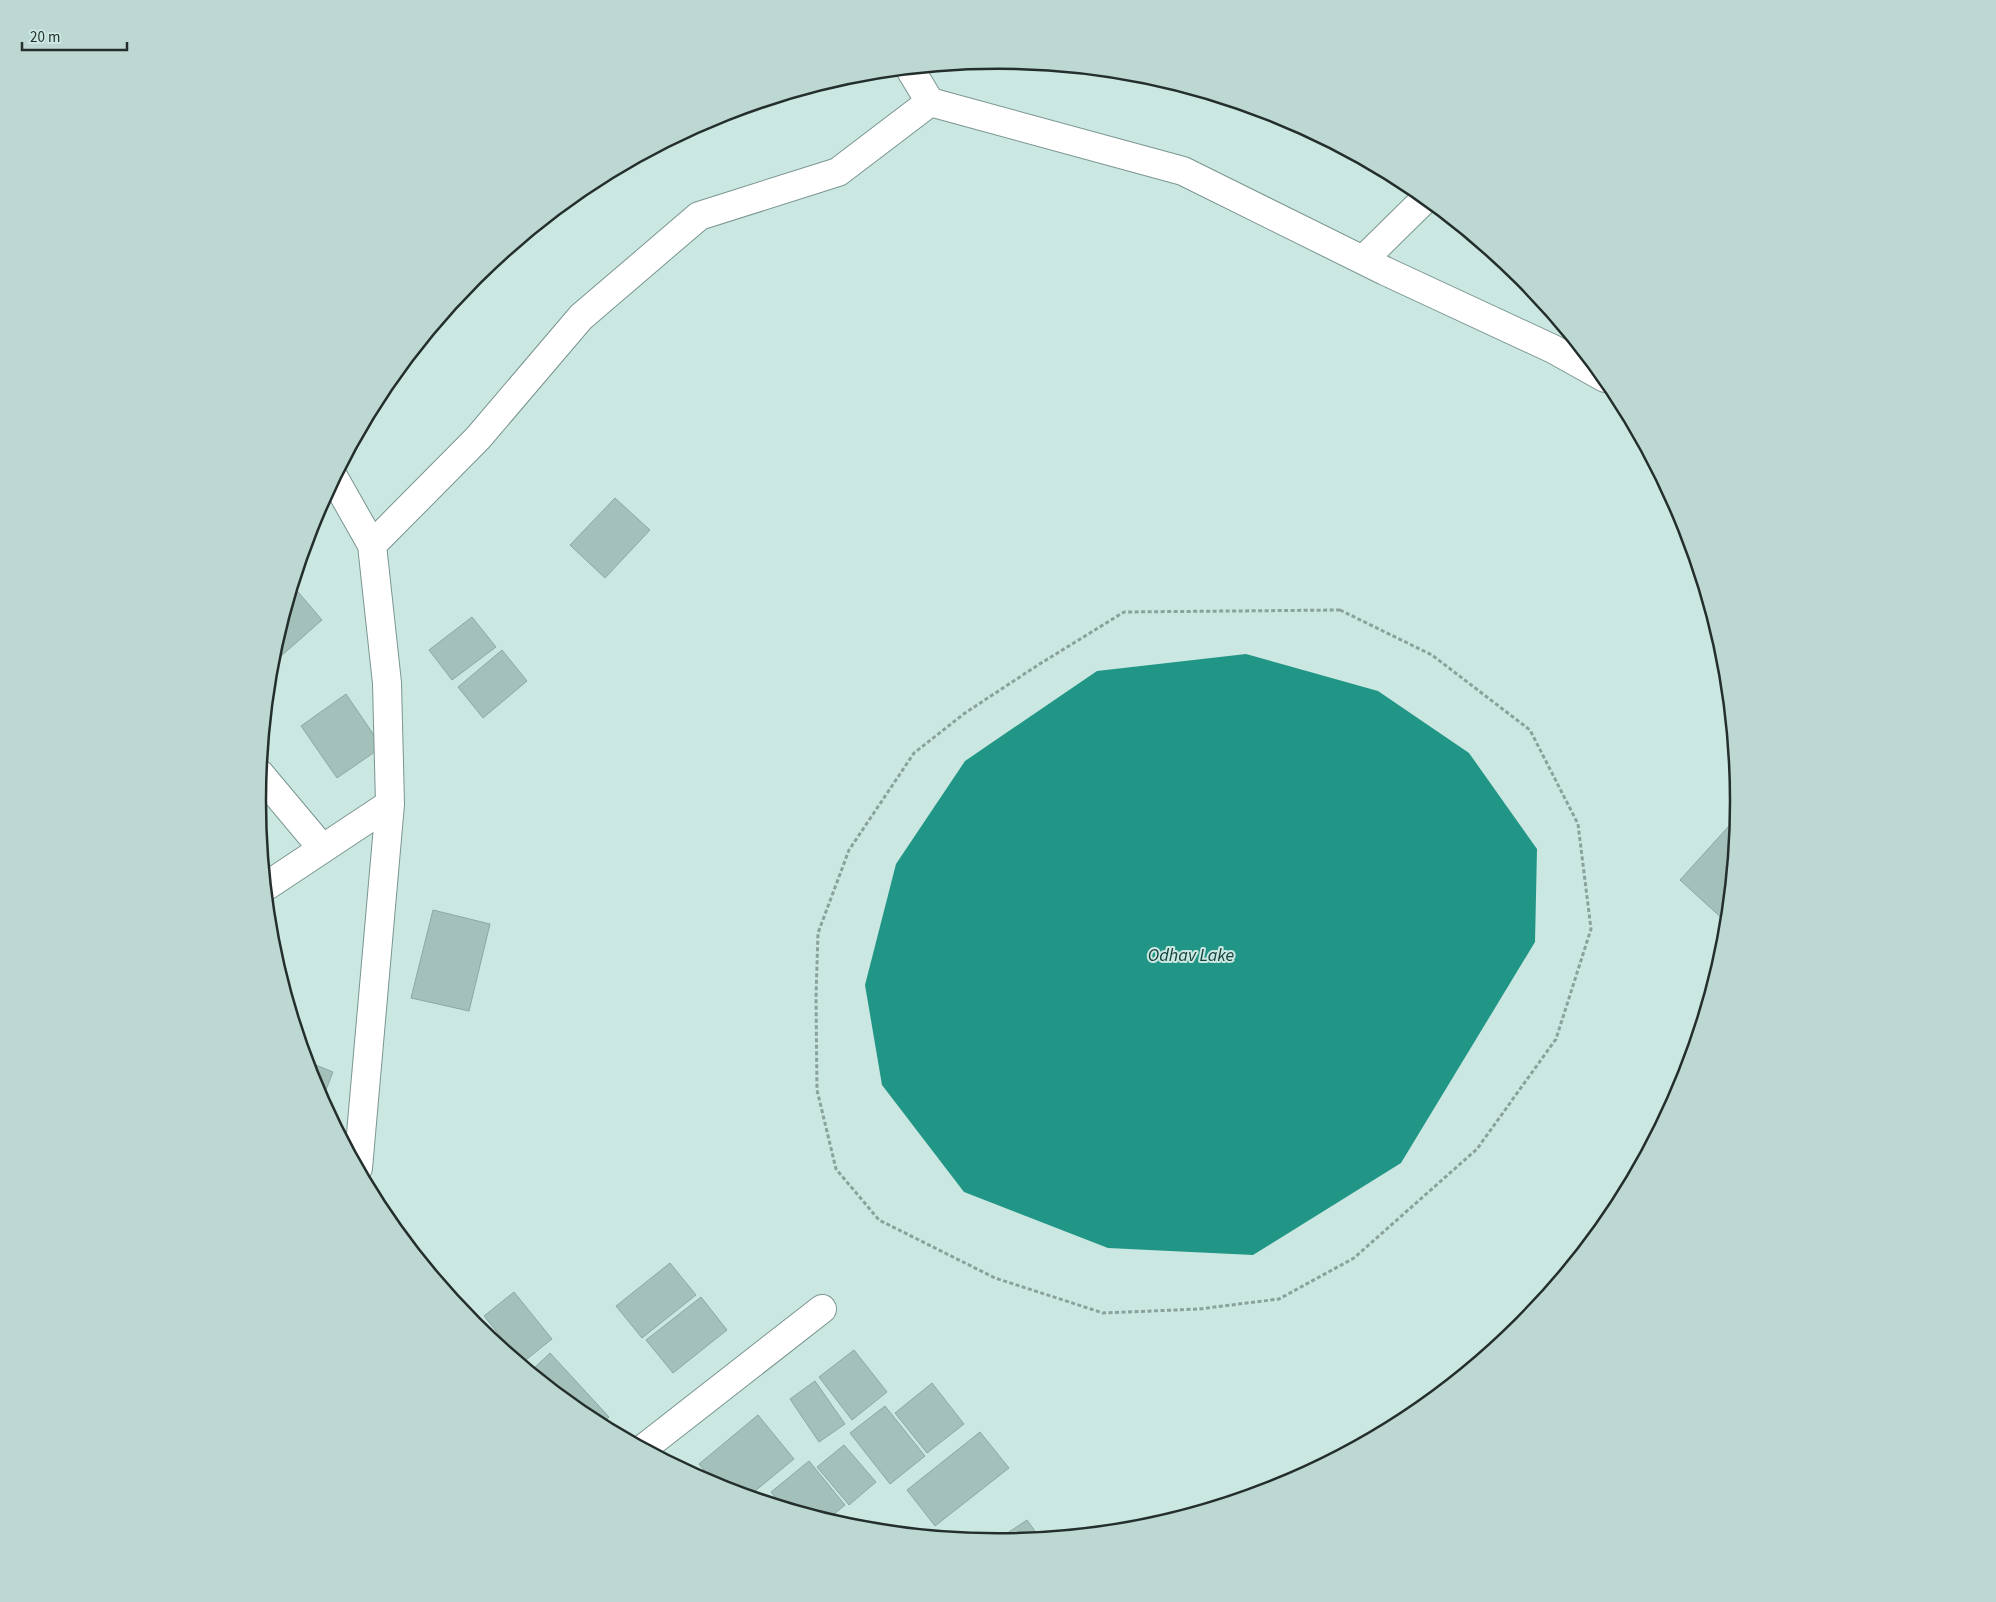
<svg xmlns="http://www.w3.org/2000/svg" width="1996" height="1602" viewBox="0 0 1996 1602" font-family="'Source Sans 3',sans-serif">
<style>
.water{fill:#219686}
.building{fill:#a4c0ba;stroke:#8da8a3}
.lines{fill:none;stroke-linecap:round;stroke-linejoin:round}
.street-casing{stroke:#7a9590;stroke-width:30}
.path{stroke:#8ba19c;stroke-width:3;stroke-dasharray:4 2.5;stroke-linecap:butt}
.street{stroke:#fff;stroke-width:28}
.labels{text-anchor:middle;stroke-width:4;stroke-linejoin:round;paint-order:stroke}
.water-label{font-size:18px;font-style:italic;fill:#12423b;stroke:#cae7e1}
.rim{fill:none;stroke:#242f2d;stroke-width:2.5}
</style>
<rect width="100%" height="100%" fill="#cae7e1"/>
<path class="water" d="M 1246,654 L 1378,691 L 1469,753 L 1537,849 L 1535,942 L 1401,1163 L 1253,1255 L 1108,1248 L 964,1192 L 882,1085 L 865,985 L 896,864 L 965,761 L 1097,671 Z"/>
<path class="building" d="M 615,498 L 650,530 L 605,578 L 570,545 Z
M 293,586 L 322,620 L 280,657 L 274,649 Z
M 472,617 L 496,647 L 452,680 L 429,650 Z
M 502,650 L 527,681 L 483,718 L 458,687 Z
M 346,694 L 382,747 L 337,778 L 301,726 Z
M 1738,816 L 1727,921 L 1726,922 L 1680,880 Z
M 433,910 L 490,924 L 469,1011 L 411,998 Z
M 306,1061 L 333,1072 L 322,1100 L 313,1084 Z
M 670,1263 L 696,1295 L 642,1338 L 616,1306 Z
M 514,1292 L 552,1339 L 522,1363 L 484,1316 Z
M 701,1297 L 727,1330 L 673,1373 L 646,1340 Z
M 477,1316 L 505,1350 L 471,1321 Z
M 854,1350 L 887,1392 L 852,1420 L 819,1377 Z
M 550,1353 L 609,1417 L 601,1425 L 586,1417 L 531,1371 Z
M 815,1381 L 845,1424 L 819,1442 L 790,1399 Z
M 932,1383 L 964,1424 L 927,1453 L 895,1413 Z
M 885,1406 L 925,1456 L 890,1484 L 850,1433 Z
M 758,1415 L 794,1459 L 749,1496 L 718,1487 L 699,1464 Z
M 980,1432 L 1009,1468 L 935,1526 L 907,1490 Z
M 844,1445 L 876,1482 L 849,1505 L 817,1467 Z
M 809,1461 L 845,1505 L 827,1520 L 782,1506 L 771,1492 Z
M 1027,1520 L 1040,1538 L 994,1542 Z"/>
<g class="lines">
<g class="street-casing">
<path id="street" d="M 910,69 L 930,102 L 1183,171 L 1385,271 L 1553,349 L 1605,378
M 1363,260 L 1426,198
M 334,478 L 372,545 L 387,683 L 390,804 L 358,1168
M 372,545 L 478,438 L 581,317 L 699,216 L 838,172 L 930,102
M 260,774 L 322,848 L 320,850
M 265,887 L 390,804
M 644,1448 L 822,1309"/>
</g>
<path class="path" d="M 1340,610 L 1432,655 L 1530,730 L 1578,824 L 1591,929 L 1556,1039 L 1477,1149 L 1354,1258 L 1279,1299 L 1199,1309 L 1103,1313 L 995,1278 L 879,1220 L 836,1169 L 817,1090 L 816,997 L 818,933 L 849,850 L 914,753 L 965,713 L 1038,665 L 1124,612 Z"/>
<use href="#street" class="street"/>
</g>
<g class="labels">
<g class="water-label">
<text x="1191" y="961">Odhav Lake</text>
</g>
</g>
<path d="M0 0H1996V1602H0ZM266 801a732 732 0 1 1 1464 0a732 732 0 1 1-1464 0Z" fill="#bdd8d3" fill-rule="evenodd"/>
<path class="rim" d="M266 801a732 732 0 1 1 1464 0a732 732 0 1 1-1464 0Z"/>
<path d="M22 42v8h105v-8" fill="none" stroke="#242f2d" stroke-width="2.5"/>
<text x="30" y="42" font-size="15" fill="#242f2d" stroke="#cae7e1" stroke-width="4" paint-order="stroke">20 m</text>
</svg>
